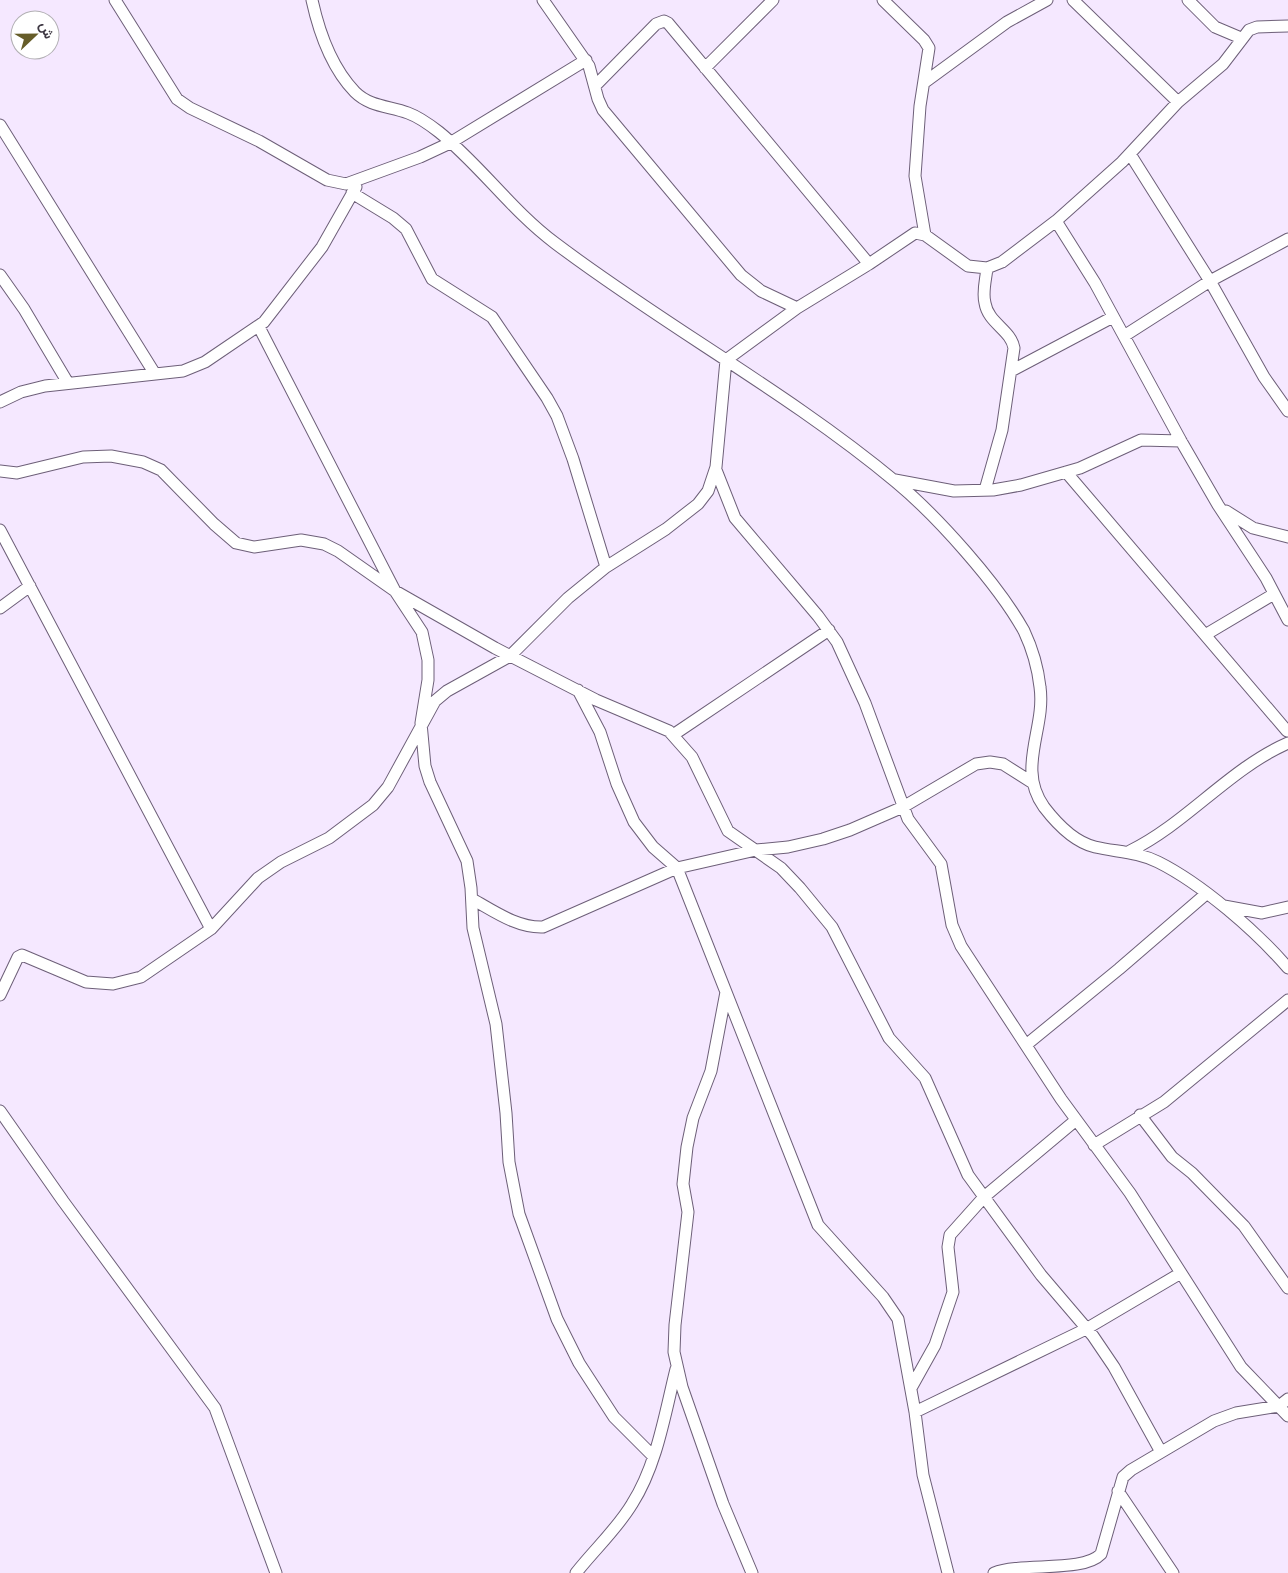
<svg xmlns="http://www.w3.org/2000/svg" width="1288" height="1573" viewBox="0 0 1288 1573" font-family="Signika,Vazirmatn,sans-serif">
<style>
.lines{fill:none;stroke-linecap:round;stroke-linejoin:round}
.minor-casing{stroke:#6d5f78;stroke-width:13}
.minor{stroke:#fff;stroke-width:11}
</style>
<rect width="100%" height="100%" fill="#f5e8ff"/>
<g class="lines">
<g class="minor-casing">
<path id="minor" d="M 115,0 L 177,99 L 190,108 L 259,141 L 327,180 L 346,184 L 420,157 L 450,143 L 586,60
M 312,0 C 319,32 332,68 355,92 C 370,107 390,106 408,113 C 419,117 430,125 439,132 C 481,166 512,211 555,243 C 666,327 789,393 896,482 C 937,516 998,584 1024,631 C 1032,648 1038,669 1040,687 C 1046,729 1016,768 1044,807 C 1057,824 1074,842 1095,847 C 1117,852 1138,852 1158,862 C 1202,884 1256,931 1288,968
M 543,0 L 589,66 L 598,99 L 603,110 L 741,275 L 761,291 L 797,308
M 883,0 L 924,40 L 929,48 L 920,106 L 915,176 L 925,235
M 1073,0 L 1178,102
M 1188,0 L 1215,27 L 1241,38
M 705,68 L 773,0
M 925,82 L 1007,22 L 1047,0
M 595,86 L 656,24 L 664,21 L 668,23 L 869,264
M 0,125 L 155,374
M 1130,154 L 1210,281 L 1264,377 L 1288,411
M 352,193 L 393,218 L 406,229 L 432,279 L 492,317 L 547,398 L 557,416 L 573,459 L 606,567
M 1056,221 L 1095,283 L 1181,441 L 1218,505 L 1266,578 L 1288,620
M 0,275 L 24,309 L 68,383
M 259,327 L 395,591 L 422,632 L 428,660 L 428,680 L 421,723 L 425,766 L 430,782 L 467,861 L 471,888 L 473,928 L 496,1024 L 506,1113 L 509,1162 L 519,1214 L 557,1319 L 579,1363 L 614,1417 L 653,1456
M 1124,336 L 1210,281 L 1288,239
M 1011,371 L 1113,317
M 0,402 L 21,392 L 45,386 L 183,371 L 205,362 L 264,322 L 322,247 L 356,187
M 716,470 L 735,518 L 818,616 L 837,642 L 865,703 L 908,819 L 941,864 L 952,925 L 961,946 L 1061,1099 L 1130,1193 L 1241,1367 L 1288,1416
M 0,471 L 17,473 L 83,457 L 111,456 L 143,462 L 161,470 L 214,524 L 236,543 L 254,547 L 301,540 L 324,544 L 338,551 L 395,591 L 495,648 L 596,700 L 669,731 L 692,757 L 728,831 L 781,868 L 800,888 L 832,927 L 889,1038 L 925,1078 L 968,1175 L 1041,1275 L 1093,1336 L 1114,1367 L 1161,1452
M 1066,472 L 1287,731
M 895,480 L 954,491 L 993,490 L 1021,485 L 1080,468 L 1141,440 L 1181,441
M 985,490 L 1002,430 L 1014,348 C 1011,330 988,323 985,303 C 982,292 986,279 987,268
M 1226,511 L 1253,528 L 1288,537
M 0,530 L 211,929
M 0,608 L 30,586
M 1205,635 L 1274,594
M 578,690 L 600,732 L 617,784 L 634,822 L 653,847 L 677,868 L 818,1225 L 883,1297 L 898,1319 L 915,1412 L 923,1475 L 948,1573
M 673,735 L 829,630
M 1130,851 C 1187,823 1229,769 1288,743
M 472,899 C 494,911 517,928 543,927 L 677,868 L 756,850 L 788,847 L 823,839 L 850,830 L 903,807 L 976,764 L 990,762 L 1003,764 L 1033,783
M 1224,906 L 1262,913 L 1288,907
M 726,992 L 711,1071 L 693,1118 L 687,1147 L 683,1184 L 688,1212 L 675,1325 L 674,1352 L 682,1387 L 723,1504 L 752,1573
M 0,995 L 18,957 L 22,955 L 86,982 L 113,984 L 141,977 L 211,929 L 258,878 L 281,862 L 329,838 L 373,805 L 388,787 L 435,701 L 447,691 L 510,656 L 568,598 L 606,567 L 666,529 L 698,504 L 708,491 L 716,467 L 726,360 L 797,308 L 869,264 L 915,233 L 925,235 L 968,266 L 987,268 L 1002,262 L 1056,221 L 1122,162 L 1178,102 L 1223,64 L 1249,30 L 1257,27 L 1288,26
M 1026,1045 L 1119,969 L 1206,894
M 0,1111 L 63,1201 L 215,1408 L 276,1573
M 1140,1115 L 1172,1157 L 1192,1173 L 1244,1226 L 1288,1288
M 1094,1145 L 1164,1102 L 1288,1000
M 911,1388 L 935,1345 L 953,1292 L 948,1247 L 950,1235 L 984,1197 L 1076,1120
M 915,1412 L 1086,1329 L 1181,1273
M 1118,1491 L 1173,1573
M 576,1573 C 594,1550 617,1529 632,1504 C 657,1465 665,1413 676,1369
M 994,1573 C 1022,1562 1083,1573 1101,1554 L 1123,1477 L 1131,1470 L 1214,1421 L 1236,1413 L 1279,1406 L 1288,1399"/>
</g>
<use href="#minor" class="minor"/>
</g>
<g transform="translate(35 35) rotate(68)"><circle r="24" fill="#ffffff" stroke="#b2b0b4"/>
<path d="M0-4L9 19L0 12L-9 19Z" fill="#665d29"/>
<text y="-8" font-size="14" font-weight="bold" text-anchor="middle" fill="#3f3944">ش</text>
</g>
</svg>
